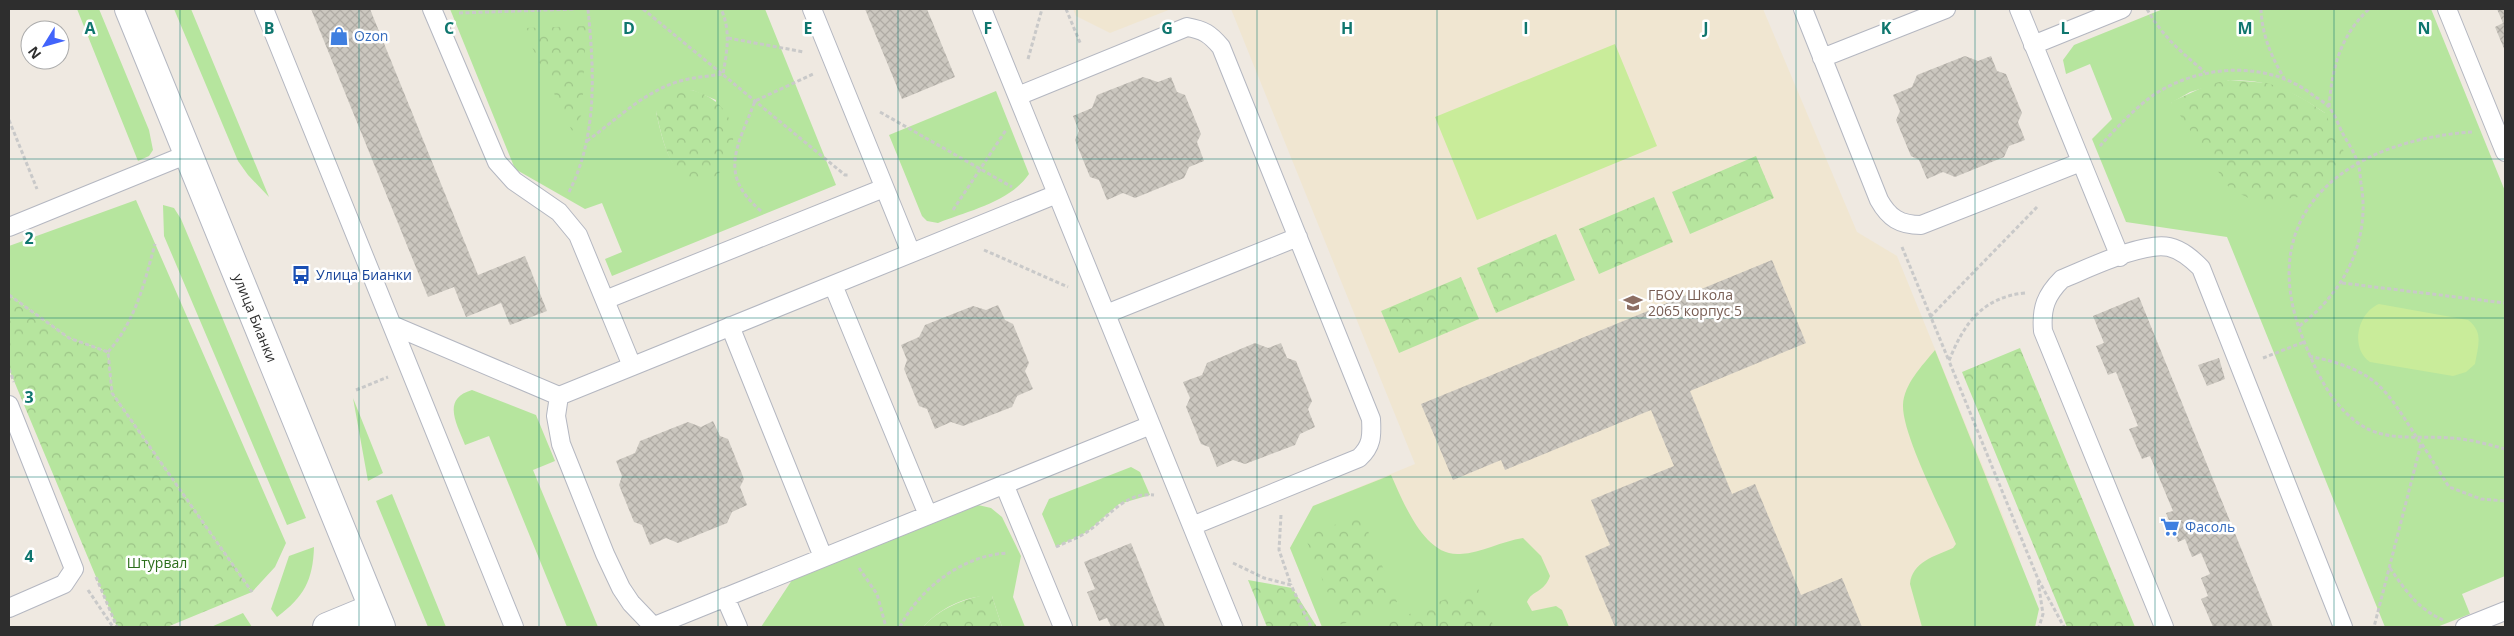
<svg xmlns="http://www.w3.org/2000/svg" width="2514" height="636" viewBox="0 0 2514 636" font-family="'Open Sans',sans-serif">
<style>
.education{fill:#f0e6d1}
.grass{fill:#b6e59e;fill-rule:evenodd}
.park{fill:url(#park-crowns)}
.pitch{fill:#c9ec9a}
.building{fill:url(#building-cross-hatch)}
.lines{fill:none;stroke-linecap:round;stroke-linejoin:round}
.service-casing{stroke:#b4b7c1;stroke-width:20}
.minor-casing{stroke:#b4b7c1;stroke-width:30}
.path{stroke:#c9c9c9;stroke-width:3;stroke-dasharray:4 2.5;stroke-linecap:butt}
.service{stroke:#fff;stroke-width:18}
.minor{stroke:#fff;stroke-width:28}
.grid{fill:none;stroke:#0f766e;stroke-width:1;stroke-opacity:0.55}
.labels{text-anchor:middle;stroke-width:5;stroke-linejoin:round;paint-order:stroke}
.shop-label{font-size:14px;fill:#366cbe;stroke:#fff;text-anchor:start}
.transit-label{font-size:14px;fill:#164399;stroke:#fff;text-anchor:start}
.education-label{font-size:14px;fill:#785e54;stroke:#fff;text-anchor:start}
.street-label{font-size:14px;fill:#2e2e2e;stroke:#fff}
.park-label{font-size:14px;fill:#2c6e1b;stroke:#fff}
.grid-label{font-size:16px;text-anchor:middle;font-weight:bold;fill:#0f766e;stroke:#fff;stroke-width:5;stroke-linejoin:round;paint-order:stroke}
</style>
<defs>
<pattern id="park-crowns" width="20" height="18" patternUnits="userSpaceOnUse" patternTransform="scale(1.25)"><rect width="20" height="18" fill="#b6e59e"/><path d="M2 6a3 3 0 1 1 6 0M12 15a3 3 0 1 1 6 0" fill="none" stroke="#9dc588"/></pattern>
<pattern id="building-cross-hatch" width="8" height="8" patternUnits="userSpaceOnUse" patternTransform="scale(1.25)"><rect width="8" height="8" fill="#cbc7bf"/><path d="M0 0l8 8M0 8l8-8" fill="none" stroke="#afaba4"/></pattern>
</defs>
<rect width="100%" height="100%" fill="#efe9e1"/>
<path class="education" d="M 1073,9 L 1171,9 L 1110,33 L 1076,16 Z
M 1231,9 L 1763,9 L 1857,232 L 1897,256 L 2017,550 L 1990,597 L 2002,627 L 1322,627 L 1290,548 L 1313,506 L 1415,464 Z"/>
<path class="grass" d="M 77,9 L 99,9 L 149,130 L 153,150 L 149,156 L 138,161 Z
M 174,9 L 191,9 L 269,197 L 248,175 L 238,161 Z
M 450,9 L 765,9 L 836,185 L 612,276 L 605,259 L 622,252 L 602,203 L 585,209 L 515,169 ZM 692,90 L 716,100 L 705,181 C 669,180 663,141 656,112 Z
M 2163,9 L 2431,9 L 2505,191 L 2505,576 L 2462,594 L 2470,614 L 2437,627 L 2385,627 L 2227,237 L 2126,222 L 2092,139 L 2112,119 L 2090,64 L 2066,74 L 2063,60 L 2074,45 ZM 2230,80 C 2271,80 2292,91 2325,113 L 2171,103 L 2190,92 Z
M 996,91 L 1029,174 C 1010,202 968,211 938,223 L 927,221 L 922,216 L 889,135 Z
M 136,200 L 286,543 L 275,567 L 252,592 L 112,393 L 108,352 L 69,338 L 9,295 L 9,246 Z
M 163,205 L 174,208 L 181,219 L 306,518 L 287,525 L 164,236 Z
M 1935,350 L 2039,609 L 2035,627 L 1922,627 L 1910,584 C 1912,562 1935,556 1953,548 L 1956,544 C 1943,513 1902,435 1903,405 C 1904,384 1922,366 1935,350 Z
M 472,390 L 536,415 L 555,461 L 533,470 L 598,627 L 567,627 L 489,436 L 465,445 C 457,424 441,399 472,390 Z
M 353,398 L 383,473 L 368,481 Z
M 1131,467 L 1140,472 L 1150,495 L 1119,504 L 1087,532 L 1056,547 L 1042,514 L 1049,499 Z
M 1391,475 C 1403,501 1424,557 1460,554 C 1482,553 1502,541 1523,538 L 1541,556 L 1550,576 C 1544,593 1532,590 1527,602 L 1532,611 L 1556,606 L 1562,610 L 1569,627 L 1322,627 L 1290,548 L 1313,506 Z
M 392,494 L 446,627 L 428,627 L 376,501 Z
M 978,505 L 991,508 L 1002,517 L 1021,556 L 1013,597 L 1025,627 L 1002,627 L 992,596 C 966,595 940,608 923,627 L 761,627 L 792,580 L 965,506 Z
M 314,547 C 313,580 304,597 277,617 L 271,609 L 289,556 Z
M 243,613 L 252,627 L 211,627 Z"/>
<path class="park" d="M 586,26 L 582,114 L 572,131 L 523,28 Z
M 2230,80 L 2267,83 L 2285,89 L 2307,101 L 2325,113 L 2348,160 L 2305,196 L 2259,203 L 2230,189 L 2171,102 L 2210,84 Z
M 692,90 C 770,113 720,209 682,175 C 666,161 661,132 656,112 C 665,97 676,93 692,90 Z
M 1756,156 L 1774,198 L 1690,234 L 1672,192 Z
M 1654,197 L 1673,242 L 1599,274 L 1579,229 Z
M 1556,234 L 1575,280 L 1496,313 L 1477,268 Z
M 1461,277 L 1479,319 L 1399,353 L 1381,311 Z
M 9,295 L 69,338 L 108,352 L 112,393 L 252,592 L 167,627 L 117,627 L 9,369 Z
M 2020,348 L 2135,627 L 2067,627 L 1962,372 Z
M 1361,514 L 1397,602 L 1341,625 L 1305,537 Z
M 1248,580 L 1292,588 L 1317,627 L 1267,627 Z
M 1477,586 L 1494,627 L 1378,627 Z
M 980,596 L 992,596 L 1002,627 L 923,627 C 938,610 959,601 980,596 Z"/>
<path class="pitch" d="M 1615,44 L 1657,146 L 1477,220 L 1435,117 Z
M 2379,304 L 2468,320 C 2484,332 2478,346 2475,364 L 2466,372 L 2453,376 L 2370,362 C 2350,349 2357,313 2379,304 Z"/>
<path class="building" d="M 311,9 L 370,9 L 478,275 L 525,256 L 547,311 L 510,325 L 501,303 L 466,317 L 454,287 L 428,297 Z
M 865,9 L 927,9 L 955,77 L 902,99 Z
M 2497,9 L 2505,9 L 2505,51 L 2495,27 L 2503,23 Z
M 1965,56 L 1978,61 L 1991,56 L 1997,71 L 2006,74 L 2022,113 L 2018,122 L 2025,140 L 2009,146 L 2004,157 L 1955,177 L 1943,172 L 1927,179 L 1919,160 L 1911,156 L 1896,120 L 1900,111 L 1893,95 L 1912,87 L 1917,75 Z
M 1143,77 L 1158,82 L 1171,77 L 1177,92 L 1185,95 L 1201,134 L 1197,142 L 1204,161 L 1189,167 L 1184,178 L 1135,198 L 1123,193 L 1107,200 L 1099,180 L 1090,177 L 1075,140 L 1079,131 L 1073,116 L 1092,108 L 1097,95 Z
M 1772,260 L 1806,343 L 1690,391 L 1732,494 L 1755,484 L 1801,595 L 1842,578 L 1862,627 L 1615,627 L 1585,556 L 1610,545 L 1591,500 L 1674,466 L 1651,410 L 1505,470 L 1501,460 L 1453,480 L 1421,404 Z
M 2139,297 L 2273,627 L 2213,627 L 2201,599 L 2208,596 L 2201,578 L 2210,574 L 2201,553 L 2192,557 L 2185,539 L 2178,542 L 2166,513 L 2173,511 L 2150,456 L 2142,459 L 2129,429 L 2138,426 L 2116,372 L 2108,375 L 2096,346 L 2104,343 L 2093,316 Z
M 998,305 L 1005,320 L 1013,324 L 1029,363 L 1025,371 L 1033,389 L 1017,396 L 1012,407 L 963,426 L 951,422 L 935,429 L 927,409 L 919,406 L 904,369 L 907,360 L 901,345 L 919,337 L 925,325 L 973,306 L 986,310 Z
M 1255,343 L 1268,348 L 1281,343 L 1287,358 L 1296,361 L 1312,401 L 1308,409 L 1315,427 L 1300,434 L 1295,445 L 1245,464 L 1233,460 L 1217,467 L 1209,447 L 1201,444 L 1186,407 L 1190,398 L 1183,382 L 1202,375 L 1207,363 Z
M 2219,358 L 2225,379 L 2207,386 L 2198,365 Z
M 713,421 L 720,436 L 728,439 L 744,479 L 740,487 L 747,505 L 732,512 L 727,523 L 678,543 L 666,538 L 650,545 L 642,525 L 634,522 L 619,485 L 622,476 L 616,461 L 635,453 L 640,441 L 688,422 L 701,427 Z
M 1131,543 L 1165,627 L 1111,627 L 1107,618 L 1099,621 L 1087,592 L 1095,589 L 1084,562 Z"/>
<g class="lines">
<g class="service-casing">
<path id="service" d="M 264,9 L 514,627
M 432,9 L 497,162 L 514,181 L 559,212 L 578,235 L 632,366
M 812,9 L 911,253
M 982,9 L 1233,627
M 1803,9 L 1879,200 C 1889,218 1900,225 1921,225 L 2081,162
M 2019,9 L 2120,257
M 2447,9 L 2505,152
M 2033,45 L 2122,9
M 1822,58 L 1946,9
M 1018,96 L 1187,27 C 1204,30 1210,34 1221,47 L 1371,419 C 1372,436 1372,446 1359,458 L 1192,526
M 9,227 L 188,154
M 833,285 L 928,515
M 605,300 L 884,188
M 1106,314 L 1298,237
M 392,325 L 559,396 L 1057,194
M 730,326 L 823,557
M 559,396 L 556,416 L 561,444 L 605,554 L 621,588 L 631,603 L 653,626
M 9,405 L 74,569 L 64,584 L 9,608
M 1004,484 L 1063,627
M 725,597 L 738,627
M 652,627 L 1151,425
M 2164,627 L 2043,331 C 2041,308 2046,295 2062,279 C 2087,269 2144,241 2169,247 C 2182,250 2192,259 2201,268 L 2343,627
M 2465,627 L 2505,611"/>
</g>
<g class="minor-casing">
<path id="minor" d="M 129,9 L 381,627
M 327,627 L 373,608"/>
</g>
<path class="path" d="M 643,9 L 845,175 L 848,175
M 1066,9 L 1081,45
M 2147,9 C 2162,36 2182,53 2205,72
M 2261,9 C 2262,35 2271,56 2284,78
M 459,13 L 576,9
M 728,38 L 804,52
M 1028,59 L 1042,9
M 2329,107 C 2332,68 2340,36 2369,9
M 880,112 L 1012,187
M 9,120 L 37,189
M 2472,132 C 2353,140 2251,208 2303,339 C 2316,371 2330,403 2358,423 C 2385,443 2419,435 2450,438 C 2469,439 2487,444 2505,449
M 587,141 C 617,119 647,89 684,80 C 697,77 710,76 723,74 C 727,52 731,30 721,9
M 2100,146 C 2114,130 2137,106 2155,94 C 2202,64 2269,60 2314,96 C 2319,99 2325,103 2329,107 C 2335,115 2339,126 2343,134 C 2348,143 2354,152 2357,161 C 2360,168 2360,176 2361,183 C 2371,241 2344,293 2298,327
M 569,192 C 598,135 594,70 588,9
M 953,210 L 1006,130
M 761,211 C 717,174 738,146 755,101 L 813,74
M 1902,247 L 1949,361
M 984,250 L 1068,287
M 2342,283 L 2505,303
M 2025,293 C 1982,297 1963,325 1949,361 L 2038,579 L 2064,627
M 9,295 L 69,338 L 108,352 L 112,393 L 252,592
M 1930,317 L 2037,207
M 108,352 C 136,320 144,284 155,244
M 2309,356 C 2379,371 2384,387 2421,444 L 2374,627
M 2263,358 L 2304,342
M 9,369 L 14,382
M 356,390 L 388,377
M 2422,444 L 2449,487 L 2481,499 L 2505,501
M 1281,515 L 1279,550 L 1291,585
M 1056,547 C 1066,542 1078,538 1087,532 C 1109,517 1124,492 1154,495
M 1233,563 L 1264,578 L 1291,585 L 1311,627
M 859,568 L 877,594 L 886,627
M 2390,568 C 2405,590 2418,609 2443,620
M 96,577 L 117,627
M 2038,581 L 2043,614 L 2039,627
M 88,590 L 113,627
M 900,627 C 920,588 963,555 1008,553"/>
<use href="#service" class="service"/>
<use href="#minor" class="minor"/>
</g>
<path class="grid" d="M 180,9 L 180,627M 359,9 L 359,627M 539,9 L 539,627M 718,9 L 718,627M 898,9 L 898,627M 1077,9 L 1077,627M 1257,9 L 1257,627M 1437,9 L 1437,627M 1616,9 L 1616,627M 1796,9 L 1796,627M 1975,9 L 1975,627M 2155,9 L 2155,627M 2334,9 L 2334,627M 9,159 L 2505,159M 9,318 L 2505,318M 9,477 L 2505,477"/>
<defs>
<g id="shop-bare" transform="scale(1.5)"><path d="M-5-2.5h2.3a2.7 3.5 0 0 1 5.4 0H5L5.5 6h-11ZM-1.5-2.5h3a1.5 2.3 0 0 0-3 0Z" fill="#3f7fe0" stroke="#fff" stroke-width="2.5" paint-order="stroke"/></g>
<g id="bus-bare" transform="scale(1.5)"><path d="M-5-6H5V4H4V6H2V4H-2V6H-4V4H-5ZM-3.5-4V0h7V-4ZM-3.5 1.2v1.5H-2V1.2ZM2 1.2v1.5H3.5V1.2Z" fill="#1a4fb4" stroke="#fff" stroke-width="2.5" paint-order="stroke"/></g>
<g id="school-bare" transform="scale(1.5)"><path d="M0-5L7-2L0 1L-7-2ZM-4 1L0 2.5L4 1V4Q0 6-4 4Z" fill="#8d6e63" stroke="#fff" stroke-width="2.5" paint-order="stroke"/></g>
<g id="supermarket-bare" transform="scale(1.5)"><path d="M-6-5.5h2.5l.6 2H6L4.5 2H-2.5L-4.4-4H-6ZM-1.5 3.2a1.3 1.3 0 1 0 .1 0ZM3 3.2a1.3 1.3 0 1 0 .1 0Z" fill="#3f7fe0" stroke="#fff" stroke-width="2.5" paint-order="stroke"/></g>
</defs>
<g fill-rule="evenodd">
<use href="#shop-bare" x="339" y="36"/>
<use href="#bus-bare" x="301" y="275"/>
<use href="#school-bare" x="1633" y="303"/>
<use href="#supermarket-bare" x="2170" y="527"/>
</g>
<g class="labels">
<g class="shop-label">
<text x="354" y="41">Ozon</text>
<text x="2185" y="532">Фасоль</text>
</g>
<g class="transit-label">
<text x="316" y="280">Улица Бианки</text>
</g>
<g class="education-label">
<text x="1648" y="300">ГБОУ Школа<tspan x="1648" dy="16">2065 корпус 5</tspan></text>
</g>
<g class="street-label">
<text transform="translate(255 318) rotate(68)" y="5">улица Бианки</text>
</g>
<g class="park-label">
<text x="157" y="568">Штурвал</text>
</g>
</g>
<g class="grid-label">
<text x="90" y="34">A</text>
<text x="269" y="34">B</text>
<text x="449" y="34">C</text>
<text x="629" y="34">D</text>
<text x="808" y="34">E</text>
<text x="988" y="34">F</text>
<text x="1167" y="34">G</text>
<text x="1347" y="34">H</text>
<text x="1526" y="34">I</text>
<text x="1706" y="34">J</text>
<text x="1886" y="34">K</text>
<text x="2065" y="34">L</text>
<text x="2245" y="34">M</text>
<text x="2424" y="34">N</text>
<text x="29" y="244">2</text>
<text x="29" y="403">3</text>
<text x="29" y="562">4</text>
</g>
<rect width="2514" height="636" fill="none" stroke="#2e2e2e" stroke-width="20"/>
<g transform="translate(45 45) rotate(233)"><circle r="24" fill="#ffffff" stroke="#ababab"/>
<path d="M0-4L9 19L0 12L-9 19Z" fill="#4264fb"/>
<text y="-8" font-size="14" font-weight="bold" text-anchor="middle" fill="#2e2e2e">N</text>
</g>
</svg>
